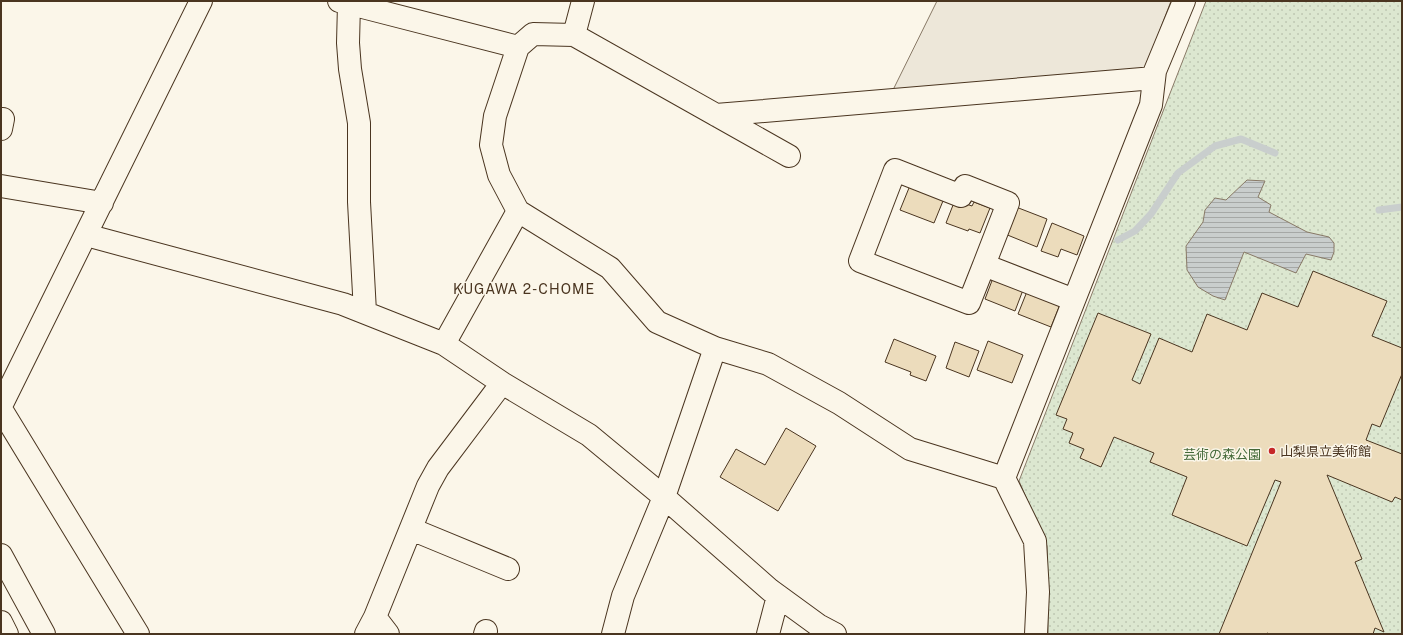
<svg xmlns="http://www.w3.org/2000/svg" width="1403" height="635" viewBox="0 0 1403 635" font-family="'Public Sans','Noto Sans JP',sans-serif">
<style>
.park{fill:url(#park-dots);stroke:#887966}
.parking{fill:#ede7d9;stroke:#887966}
.water{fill:url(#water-rules);stroke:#887966}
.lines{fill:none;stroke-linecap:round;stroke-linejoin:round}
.stream{stroke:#c9cecd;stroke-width:7}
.building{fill:#ecdcbc;stroke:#4a3520}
.minor-casing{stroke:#4a3520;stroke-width:24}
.highway-casing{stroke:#4a3520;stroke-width:24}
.minor{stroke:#fbf6e9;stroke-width:22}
.highway{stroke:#fbf6e9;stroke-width:22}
.poi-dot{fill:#c62828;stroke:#fbf6e9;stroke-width:1.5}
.labels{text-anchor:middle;stroke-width:3;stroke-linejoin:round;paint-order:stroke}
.poi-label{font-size:13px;fill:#4a3520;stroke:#fbf6e9;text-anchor:start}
.park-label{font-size:13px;fill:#436837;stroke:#fbf6e9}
.neighbourhood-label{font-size:14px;letter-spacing:1px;fill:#4a3520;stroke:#fbf6e9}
</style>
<defs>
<pattern id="park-dots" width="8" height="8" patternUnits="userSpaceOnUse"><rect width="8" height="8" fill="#dce7d0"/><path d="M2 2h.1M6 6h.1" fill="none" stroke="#bec7b2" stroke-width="1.8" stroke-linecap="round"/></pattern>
<pattern id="water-rules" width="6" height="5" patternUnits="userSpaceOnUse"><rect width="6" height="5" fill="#c9cecd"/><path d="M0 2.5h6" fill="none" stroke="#a5a8a6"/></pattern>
</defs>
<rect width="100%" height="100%" fill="#fbf6e9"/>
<path class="park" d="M 1206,1 L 1402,1 L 1402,634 L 1048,634 L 1047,546 L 1019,481 Z"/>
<path class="parking" d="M 937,1 L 1171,1 L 1144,72 L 891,94 Z"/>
<path class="water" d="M 1247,180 L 1265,181 L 1258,197 L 1271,205 L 1269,212 L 1307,232 L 1329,237 L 1334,243 L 1334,252 L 1331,260 L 1306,254 L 1296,273 L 1244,252 L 1225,300 L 1213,296 L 1198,287 L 1187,270 L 1186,246 L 1203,222 L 1205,210 L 1215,198 L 1226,200 Z"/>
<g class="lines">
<path class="stream" d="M 1379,210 L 1402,207
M 1118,240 L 1135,231 L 1151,214 L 1178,173 L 1215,146 L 1241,139 L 1275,153"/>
</g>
<path class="building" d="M 911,183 L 945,196 L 934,223 L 900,210 Z
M 955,200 L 972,206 L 974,202 L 990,208 L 980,233 L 969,229 L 968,231 L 946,223 Z
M 1016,207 L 1047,219 L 1037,247 L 1005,234 Z
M 1052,223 L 1084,236 L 1077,255 L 1061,249 L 1058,257 L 1041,251 Z
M 1313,271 L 1387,301 L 1372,336 L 1402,348 L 1402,374 L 1380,427 L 1372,424 L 1366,440 L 1402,454 L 1402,500 L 1395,497 L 1392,502 L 1327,475 L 1362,559 L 1355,562 L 1384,632 L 1375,628 L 1373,634 L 1270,634 L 1267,633 L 1266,634 L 1219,634 L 1281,482 L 1275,480 L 1247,546 L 1172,515 L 1187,477 L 1150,462 L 1154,453 L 1114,437 L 1101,467 L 1080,458 L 1084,449 L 1069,443 L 1073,433 L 1063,429 L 1067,419 L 1056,415 L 1098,313 L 1151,334 L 1132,380 L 1140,384 L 1159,338 L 1192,352 L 1207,314 L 1247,330 L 1262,293 L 1298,307 Z
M 993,278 L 1023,290 L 1015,311 L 985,299 Z
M 1028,289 L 1061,302 L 1051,327 L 1018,314 Z
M 894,339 L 936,356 L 926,381 L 910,375 L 911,372 L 885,362 Z
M 988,341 L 1023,355 L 1012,383 L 977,370 Z
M 955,342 L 979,351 L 969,377 L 946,368 Z
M 786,428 L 816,446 L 778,511 L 720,477 L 736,449 L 765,465 Z"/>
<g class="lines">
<g class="minor-casing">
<path id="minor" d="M 339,1 L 518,47
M 349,4 L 348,43 L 350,69 L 359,123 L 359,202 L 365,312
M 574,35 L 583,1
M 716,115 L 1154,78
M 1,119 L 3,119 L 1,129
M 789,156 L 574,35 L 533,34 L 518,47 L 495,116 L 491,145 L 499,175 L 518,211 L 610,268 L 657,322 L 715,348 L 768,364 L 839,403 L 910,449 L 1004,478
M 1,186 L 102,203
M 86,235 L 343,304 L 444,344 L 502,383 L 589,435 L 664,497 L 770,590 L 818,625 L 835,634
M 984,265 L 969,303 L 860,261 L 895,170 L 961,196 L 965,186 L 1008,203 L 984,265 L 1074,300
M 444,344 L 518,211
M 1,406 L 201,1
M 1,409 L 138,634
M 411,529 L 508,569
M 375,617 L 388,634
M 366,634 L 375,617 L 428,486 L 438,468 L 502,383
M 485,634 L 486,631
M 613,634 L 623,596 L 664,497 L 715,348
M 768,634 L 778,596
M 1036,634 L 1038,592 L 1035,541 L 1004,478 L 1151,105 L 1155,71 L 1184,1"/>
</g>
<g class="highway-casing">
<path id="highway" d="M 1,555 L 44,634
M 1,622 L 7,634"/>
</g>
<use href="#minor" class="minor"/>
<use href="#highway" class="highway"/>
</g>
<circle class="poi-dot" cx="1272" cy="451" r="4"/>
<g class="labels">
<g class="poi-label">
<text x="1280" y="456">山梨県立美術館</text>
</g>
<g class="park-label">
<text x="1222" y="459">芸術の森公園</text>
</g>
<g class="neighbourhood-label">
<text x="524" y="294">KUGAWA 2-CHOME</text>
</g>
</g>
<rect width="1403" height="635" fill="none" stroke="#4a3520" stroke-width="4"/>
</svg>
